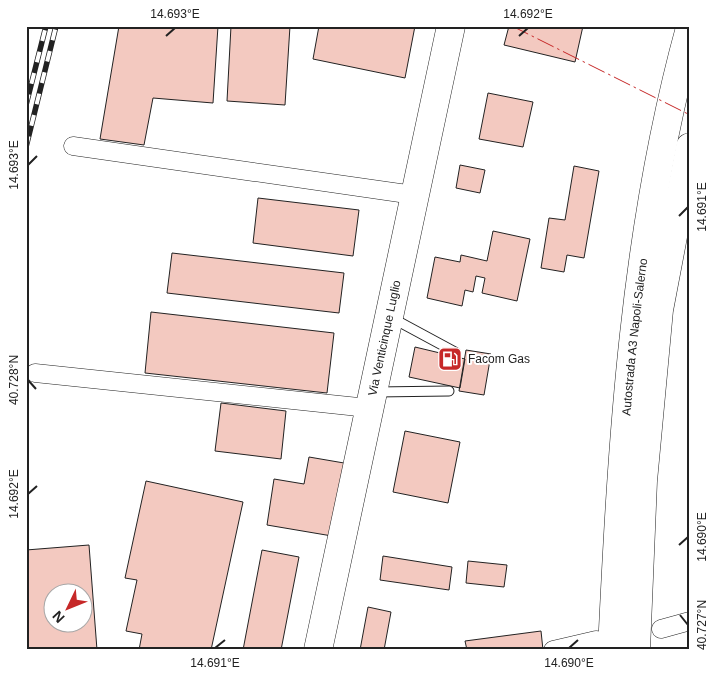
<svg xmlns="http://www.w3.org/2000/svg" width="716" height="676" viewBox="0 0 716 676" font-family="Helvetica,sans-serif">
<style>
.building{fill:#f3c9c0;stroke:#222;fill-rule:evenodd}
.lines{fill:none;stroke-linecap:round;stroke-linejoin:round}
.lane-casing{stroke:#222;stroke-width:11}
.street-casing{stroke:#222;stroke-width:19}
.primary-casing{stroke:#222;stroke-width:29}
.highway-casing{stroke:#222;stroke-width:29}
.lane{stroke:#fff;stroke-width:9}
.street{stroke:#fff;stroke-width:18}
.primary{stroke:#fff;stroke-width:28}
.highway{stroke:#fff;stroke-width:28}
.rail-casing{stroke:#222;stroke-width:5.5}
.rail{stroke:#fff;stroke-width:4;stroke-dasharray:11;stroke-linecap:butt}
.power{stroke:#c62828;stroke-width:1;stroke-dasharray:18 4 2.5 4;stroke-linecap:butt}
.ticks{fill:none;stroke:#222;stroke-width:2}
.labels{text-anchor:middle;stroke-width:4;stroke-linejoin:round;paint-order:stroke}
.street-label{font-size:12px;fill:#222;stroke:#fff}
.poi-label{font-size:12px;fill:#222;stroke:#fff;text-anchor:start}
.neatline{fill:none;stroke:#222;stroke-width:2}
.ticks-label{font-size:12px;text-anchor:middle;fill:#222}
</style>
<rect width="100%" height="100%" fill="#fff"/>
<path class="building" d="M 119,26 L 218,26 L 213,103 L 153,98 L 144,145 L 100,139 Z
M 231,26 L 290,26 L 285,105 L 227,101 Z
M 319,26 L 415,26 L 405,78 L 313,59 Z
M 509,26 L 583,26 L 575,62 L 504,45 Z
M 488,93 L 533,102 L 523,147 L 479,139 Z
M 460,165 L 485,170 L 480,193 L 456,188 Z
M 574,166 L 599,171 L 584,258 L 567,255 L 564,272 L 541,268 L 549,218 L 565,220 Z
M 258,198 L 359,210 L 353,256 L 253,243 Z
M 493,231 L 530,239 L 517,301 L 482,293 L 485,278 L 476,276 L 473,292 L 465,290 L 462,306 L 427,298 L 435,257 L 460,262 L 461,255 L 487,261 Z
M 172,253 L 344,273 L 339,313 L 167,293 Z
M 151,312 L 334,333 L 327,393 L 145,373 Z
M 415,347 L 465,359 L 460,388 L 409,377 Z
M 466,350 L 491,354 L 484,395 L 459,391 Z
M 221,403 L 286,411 L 281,459 L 215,451 Z
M 405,431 L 460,442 L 448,503 L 393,492 Z
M 309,457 L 344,463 L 332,536 L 267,525 L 274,479 L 304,484 Z
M 146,481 L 243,502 L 211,650 L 139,650 L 142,634 L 126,631 L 137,580 L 125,578 Z
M 89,545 L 97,650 L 26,650 L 26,550 ZM 52,594 L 82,594 L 82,624 L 52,624 Z
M 262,550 L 299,557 L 281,650 L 243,650 Z
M 383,556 L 452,567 L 449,590 L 380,580 Z
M 468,561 L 507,565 L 504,587 L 466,583 Z
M 368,607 L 391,612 L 384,650 L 360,650 Z
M 541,631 L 543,650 L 467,650 L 465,641 Z"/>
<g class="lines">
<g class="lane-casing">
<path id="lane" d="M 392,318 L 455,352
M 376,392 L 449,391"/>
</g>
<g class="street-casing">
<path id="street" d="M 73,146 L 414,195
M 35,373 L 368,408
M 661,629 L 690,621
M 553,650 L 596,640"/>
</g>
<g class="primary-casing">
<g id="primary">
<path id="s1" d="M 318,650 L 451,26"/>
</g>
</g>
<g class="highway-casing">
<g id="highway">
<path id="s2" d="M 612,650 C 622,441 634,231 690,28"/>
<path d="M 636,650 L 643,481 L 659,310 L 690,147"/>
</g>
</g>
<use href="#lane" class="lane"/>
<use href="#street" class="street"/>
<use href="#primary" class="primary"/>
<use href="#highway" class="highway"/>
<g class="rail-casing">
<path id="rail" d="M 26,105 L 46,26
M 26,147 L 56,26"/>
</g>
<use href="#rail" class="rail"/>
<path class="power" d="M 512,26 L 690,115"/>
</g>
<path class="ticks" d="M 166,36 L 175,28M 519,36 L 528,28M 28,165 L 37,156M 679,216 L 688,207M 28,380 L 36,389M 28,494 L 37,486M 679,545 L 688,537M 680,615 L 688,625M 215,648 L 225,640M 569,648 L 578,640"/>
<defs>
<g id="fuel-square" transform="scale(1.25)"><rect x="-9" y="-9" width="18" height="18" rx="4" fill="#c62828" stroke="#fff"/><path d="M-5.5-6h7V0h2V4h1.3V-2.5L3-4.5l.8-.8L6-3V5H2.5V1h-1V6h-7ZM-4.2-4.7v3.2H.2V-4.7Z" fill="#fff"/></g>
</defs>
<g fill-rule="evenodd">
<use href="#fuel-square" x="450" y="359"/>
</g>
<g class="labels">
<g class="street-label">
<text dy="4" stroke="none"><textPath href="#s2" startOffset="314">Autostrada A3 Napoli-Salerno</textPath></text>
<text dy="4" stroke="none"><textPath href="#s1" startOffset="319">Via Venticinque Luglio</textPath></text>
</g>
<g class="poi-label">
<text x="468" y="363">Facom Gas</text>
</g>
</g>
<rect width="716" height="676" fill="none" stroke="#ffffff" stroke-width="55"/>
<g transform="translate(68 608) rotate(227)"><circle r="24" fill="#ffffff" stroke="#a7a7a7"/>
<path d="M0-4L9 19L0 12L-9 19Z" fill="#c62828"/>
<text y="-8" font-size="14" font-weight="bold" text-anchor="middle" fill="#222222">N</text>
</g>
<rect x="28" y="28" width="660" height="620" class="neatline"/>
<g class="ticks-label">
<text x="175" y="18">14.693°E</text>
<text x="528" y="18">14.692°E</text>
<text transform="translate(14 165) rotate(-90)" y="4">14.693°E</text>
<text transform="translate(702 207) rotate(-90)" y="4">14.691°E</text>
<text transform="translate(14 380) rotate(-90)" y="4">40.728°N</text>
<text transform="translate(14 494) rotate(-90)" y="4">14.692°E</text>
<text transform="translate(702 537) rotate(-90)" y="4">14.690°E</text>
<text transform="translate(702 625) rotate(-90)" y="4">40.727°N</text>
<text x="215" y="667">14.691°E</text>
<text x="569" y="667">14.690°E</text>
</g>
</svg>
